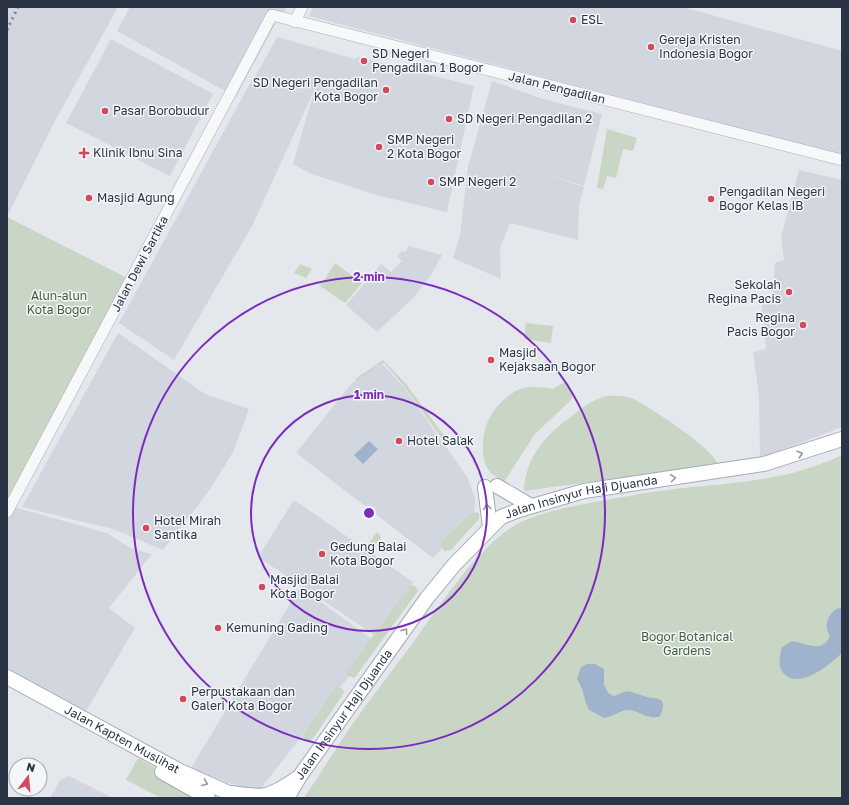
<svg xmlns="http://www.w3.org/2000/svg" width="849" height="805" viewBox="0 0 849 805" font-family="'Golos Text',sans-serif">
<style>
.built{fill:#d2d6de}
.green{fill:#c9d6c5}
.water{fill:#9fb4cc}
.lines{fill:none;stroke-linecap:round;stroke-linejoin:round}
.tertiary-casing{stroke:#a9aeb7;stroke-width:12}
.primary-casing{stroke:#a3abb8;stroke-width:16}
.tertiary{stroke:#f7f8fa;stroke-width:11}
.primary{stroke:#fff;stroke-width:14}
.rail{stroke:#7d8696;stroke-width:3;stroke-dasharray:2 4;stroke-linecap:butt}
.oneway{stroke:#959aa2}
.ring{fill:none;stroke:#7b2cbf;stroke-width:2}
.poi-dot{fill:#d1495b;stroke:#f4f6f9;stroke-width:1.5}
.labels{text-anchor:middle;stroke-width:3;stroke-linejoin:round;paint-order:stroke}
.poi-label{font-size:12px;fill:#2b3445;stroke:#f4f6f9;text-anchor:start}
.street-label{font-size:12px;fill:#2b3445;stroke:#f4f6f9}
.park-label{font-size:12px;fill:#3f6138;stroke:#f4f6f9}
.centre{fill:#7b2cbf;stroke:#f4f6f9;stroke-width:2}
.ring-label{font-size:12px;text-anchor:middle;font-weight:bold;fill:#7b2cbf;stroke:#f4f6f9;stroke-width:3;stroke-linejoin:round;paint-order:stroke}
</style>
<rect width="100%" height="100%" fill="#e4e7ec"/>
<path class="built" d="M 7,7 L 118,7 L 55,121 L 7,217 Z
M 130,7 L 286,7 L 283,14 L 279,17 L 236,97 L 117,31 Z
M 313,7 L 683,7 L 842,51 L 842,155 L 309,16 Z
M 277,37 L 355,59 L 358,57 L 474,86 L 447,212 L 376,195 L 309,173 L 293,164 L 313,95 L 255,77 Z
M 111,39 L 213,94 L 170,176 L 66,123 Z
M 253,78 L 312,95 L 252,226 L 174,360 L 119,323 Z
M 492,81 L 543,99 L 602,114 L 584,186 L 537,171 L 584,187 L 579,205 L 578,240 L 510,223 L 500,248 L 501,279 L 453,258 L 460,236 L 468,167 Z
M 799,170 L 842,180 L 842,427 L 760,458 L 759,396 L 753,352 L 766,349 L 761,300 L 772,298 L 775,263 L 784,260 L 781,237 Z
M 409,246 L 442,255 L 430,277 L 414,297 L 377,332 L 346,305 L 381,264 L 391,272 L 402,261 L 397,257 L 402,251 L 405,252 Z
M 118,333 L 205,394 L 249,409 L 233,452 L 209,491 L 163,550 L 113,529 L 22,507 Z
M 378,364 L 382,364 L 403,386 L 467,477 L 475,498 L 474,514 L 433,558 L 296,453 L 351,384 Z
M 294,500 L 413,582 L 376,636 L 258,557 Z
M 10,506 L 107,533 L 132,549 L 152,554 L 109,608 L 135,628 L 86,711 L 7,668 L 7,512 Z
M 300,587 L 376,642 L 261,788 L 257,790 L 228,783 L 191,768 Z
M 69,776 L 113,798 L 50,798 L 60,780 Z"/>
<path class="green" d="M 607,129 L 637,138 L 633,151 L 623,149 L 616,178 L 607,176 L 603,189 L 597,188 Z
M 7,217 L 131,280 L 7,512 Z
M 335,263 L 362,283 L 345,303 L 320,286 Z
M 300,264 L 312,269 L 306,278 L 294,273 Z
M 526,323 L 553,326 L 551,343 L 524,339 Z
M 383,360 L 406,384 L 448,441 L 445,443 L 404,386 L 384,363 L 377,365 L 357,381 L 355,379 Z
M 568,382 L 573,394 L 571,400 L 535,434 L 504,482 C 499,478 491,475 488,469 C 484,463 483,455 483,448 C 483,423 493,406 514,392 C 524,385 542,387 553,389 L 563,383 Z
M 606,396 C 614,396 623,395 631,398 C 649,406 711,447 718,464 L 524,491 C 525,458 546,434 572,416 C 583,407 592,400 606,396 Z
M 842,455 L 842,798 L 304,798 C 320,774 335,750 351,726 C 371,698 392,671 412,644 C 438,608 482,540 521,522 C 554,507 608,500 645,493 C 713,482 778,486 842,455 Z
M 473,512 L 479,513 L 479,519 L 451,550 L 444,551 L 441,545 L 441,542 Z
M 377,532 L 380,535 L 381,538 L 372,548 L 366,547 Z
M 411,585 L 416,587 L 418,591 L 356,676 L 354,678 L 346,675 L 347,671 Z
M 336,687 L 343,689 L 344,692 L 342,696 L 312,740 L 308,742 L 303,737 L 305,732 Z
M 138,758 L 208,798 L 161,798 L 126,780 Z"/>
<path class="water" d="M 369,441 L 378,449 L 363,464 L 354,455 Z
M 838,608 L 842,609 L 842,653 C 829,665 813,679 794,679 C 777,675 778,660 782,647 L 792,641 C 807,643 822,654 830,636 C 823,626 828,613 838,608 Z
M 587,664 L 595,664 L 604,669 L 604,684 L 608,693 L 614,696 C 630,689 628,691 644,696 C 654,700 670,694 660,716 C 648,721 641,711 629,710 C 620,710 613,717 604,718 L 589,710 C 583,698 585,692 577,679 L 581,667 Z"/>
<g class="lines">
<g class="tertiary-casing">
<path id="tertiary" d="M 295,22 L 302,7
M 7,512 L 272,15 L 842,160"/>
</g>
<g class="primary-casing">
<g id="primary">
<path d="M 497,486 L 531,506"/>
<path d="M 485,487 L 490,527"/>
<path id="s1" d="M 7,677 L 180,771 L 240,798"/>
<path d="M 162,772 L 208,798"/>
<path d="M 231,793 C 263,798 269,798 296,779"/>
<path id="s2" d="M 287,798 L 300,776 L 427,598 L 454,565 L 501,517 L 519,510 L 584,491 L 764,464 L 842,439"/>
</g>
</g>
<use href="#tertiary" class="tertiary"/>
<use href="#primary" class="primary"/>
<path class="rail" d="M 7,30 L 18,7"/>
</g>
<defs><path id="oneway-chevron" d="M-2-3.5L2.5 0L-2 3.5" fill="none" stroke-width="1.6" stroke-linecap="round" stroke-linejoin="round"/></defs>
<g class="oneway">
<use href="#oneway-chevron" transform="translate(800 454) rotate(-18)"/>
<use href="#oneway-chevron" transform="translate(673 478) rotate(-8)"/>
<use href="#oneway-chevron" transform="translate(487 507) rotate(-97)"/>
<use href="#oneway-chevron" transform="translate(405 631) rotate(-55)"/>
<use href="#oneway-chevron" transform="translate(205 783) rotate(22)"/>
</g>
<g class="ring">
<circle cx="369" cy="513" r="118"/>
<circle cx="369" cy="513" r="236"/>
</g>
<g class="poi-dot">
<circle cx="573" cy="20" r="4"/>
<circle cx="651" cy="47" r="4"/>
<circle cx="364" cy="61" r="4"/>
<circle cx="386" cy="90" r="4"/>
<circle cx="105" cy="111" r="4"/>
<circle cx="449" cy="119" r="4"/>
<circle cx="379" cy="147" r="4"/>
<path d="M82 147h4v4h4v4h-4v4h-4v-4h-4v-4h4z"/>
<circle cx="431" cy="182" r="4"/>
<circle cx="89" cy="198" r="4"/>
<circle cx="711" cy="199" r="4"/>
<circle cx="789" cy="292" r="4"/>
<circle cx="803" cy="325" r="4"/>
<circle cx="491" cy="360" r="4"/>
<circle cx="399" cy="441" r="4"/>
<circle cx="146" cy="528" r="4"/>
<circle cx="322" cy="554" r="4"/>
<circle cx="262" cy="587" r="4"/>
<circle cx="218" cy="628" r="4"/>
<circle cx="183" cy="699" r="4"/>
</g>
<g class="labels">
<g class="poi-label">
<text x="581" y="24">ESL</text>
<text x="659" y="44">Gereja Kristen<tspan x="659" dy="14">Indonesia Bogor</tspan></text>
<text x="372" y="58">SD Negeri<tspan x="372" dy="14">Pengadilan 1 Bogor</tspan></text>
<text x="378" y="87" text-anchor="end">SD Negeri Pengadilan<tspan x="378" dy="14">Kota Bogor</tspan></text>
<text x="113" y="115">Pasar Borobudur</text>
<text x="457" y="123">SD Negeri Pengadilan 2</text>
<text x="387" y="144">SMP Negeri<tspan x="387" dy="14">2 Kota Bogor</tspan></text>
<text x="93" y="157">Klinik Ibnu Sina</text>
<text x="439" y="186">SMP Negeri 2</text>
<text x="719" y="196">Pengadilan Negeri<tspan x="719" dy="14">Bogor Kelas IB</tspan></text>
<text x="97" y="202">Masjid Agung</text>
<text x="781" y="289" text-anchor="end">Sekolah<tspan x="781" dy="14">Regina Pacis</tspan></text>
<text x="795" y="322" text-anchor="end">Regina<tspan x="795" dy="14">Pacis Bogor</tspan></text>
<text x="499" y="357">Masjid<tspan x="499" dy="14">Kejaksaan Bogor</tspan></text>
<text x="407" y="445">Hotel Salak</text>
<text x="154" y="525">Hotel Mirah<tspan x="154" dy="14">Santika</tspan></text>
<text x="330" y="551">Gedung Balai<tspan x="330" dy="14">Kota Bogor</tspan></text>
<text x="270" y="584">Masjid Balai<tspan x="270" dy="14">Kota Bogor</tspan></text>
<text x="226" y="632">Kemuning Gading</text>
<text x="191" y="696">Perpustakaan dan<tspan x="191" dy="14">Galeri Kota Bogor</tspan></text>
</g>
<g class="street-label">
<text transform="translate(557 88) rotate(14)" y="4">Jalan Pengadilan</text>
<text transform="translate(140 264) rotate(-62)" y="4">Jalan Dewi Sartika</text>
<text dy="4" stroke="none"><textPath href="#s2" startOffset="437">Jalan Insinyur Haji Djuanda</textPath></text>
<text dy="4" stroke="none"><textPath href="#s2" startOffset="101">Jalan Insinyur Haji Djuanda</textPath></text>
<text dy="4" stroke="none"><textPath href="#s1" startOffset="131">Jalan Kapten Muslihat</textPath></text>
</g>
<g class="park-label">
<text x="59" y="300">Alun-alun<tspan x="59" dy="14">Kota Bogor</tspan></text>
<text x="687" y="641">Bogor Botanical<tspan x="687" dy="14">Gardens</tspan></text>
</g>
</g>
<circle cx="369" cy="513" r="6" class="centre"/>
<g class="ring-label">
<text x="369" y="281">2 min</text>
<text x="369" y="399">1 min</text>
</g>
<rect width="849" height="805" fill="none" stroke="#2b3445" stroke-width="16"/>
<g transform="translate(28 777) rotate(16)"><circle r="19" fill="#f4f6f9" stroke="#a4a8b1"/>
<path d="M0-3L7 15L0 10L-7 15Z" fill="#d1495b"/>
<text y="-6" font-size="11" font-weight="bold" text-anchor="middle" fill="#2b3445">N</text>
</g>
</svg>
